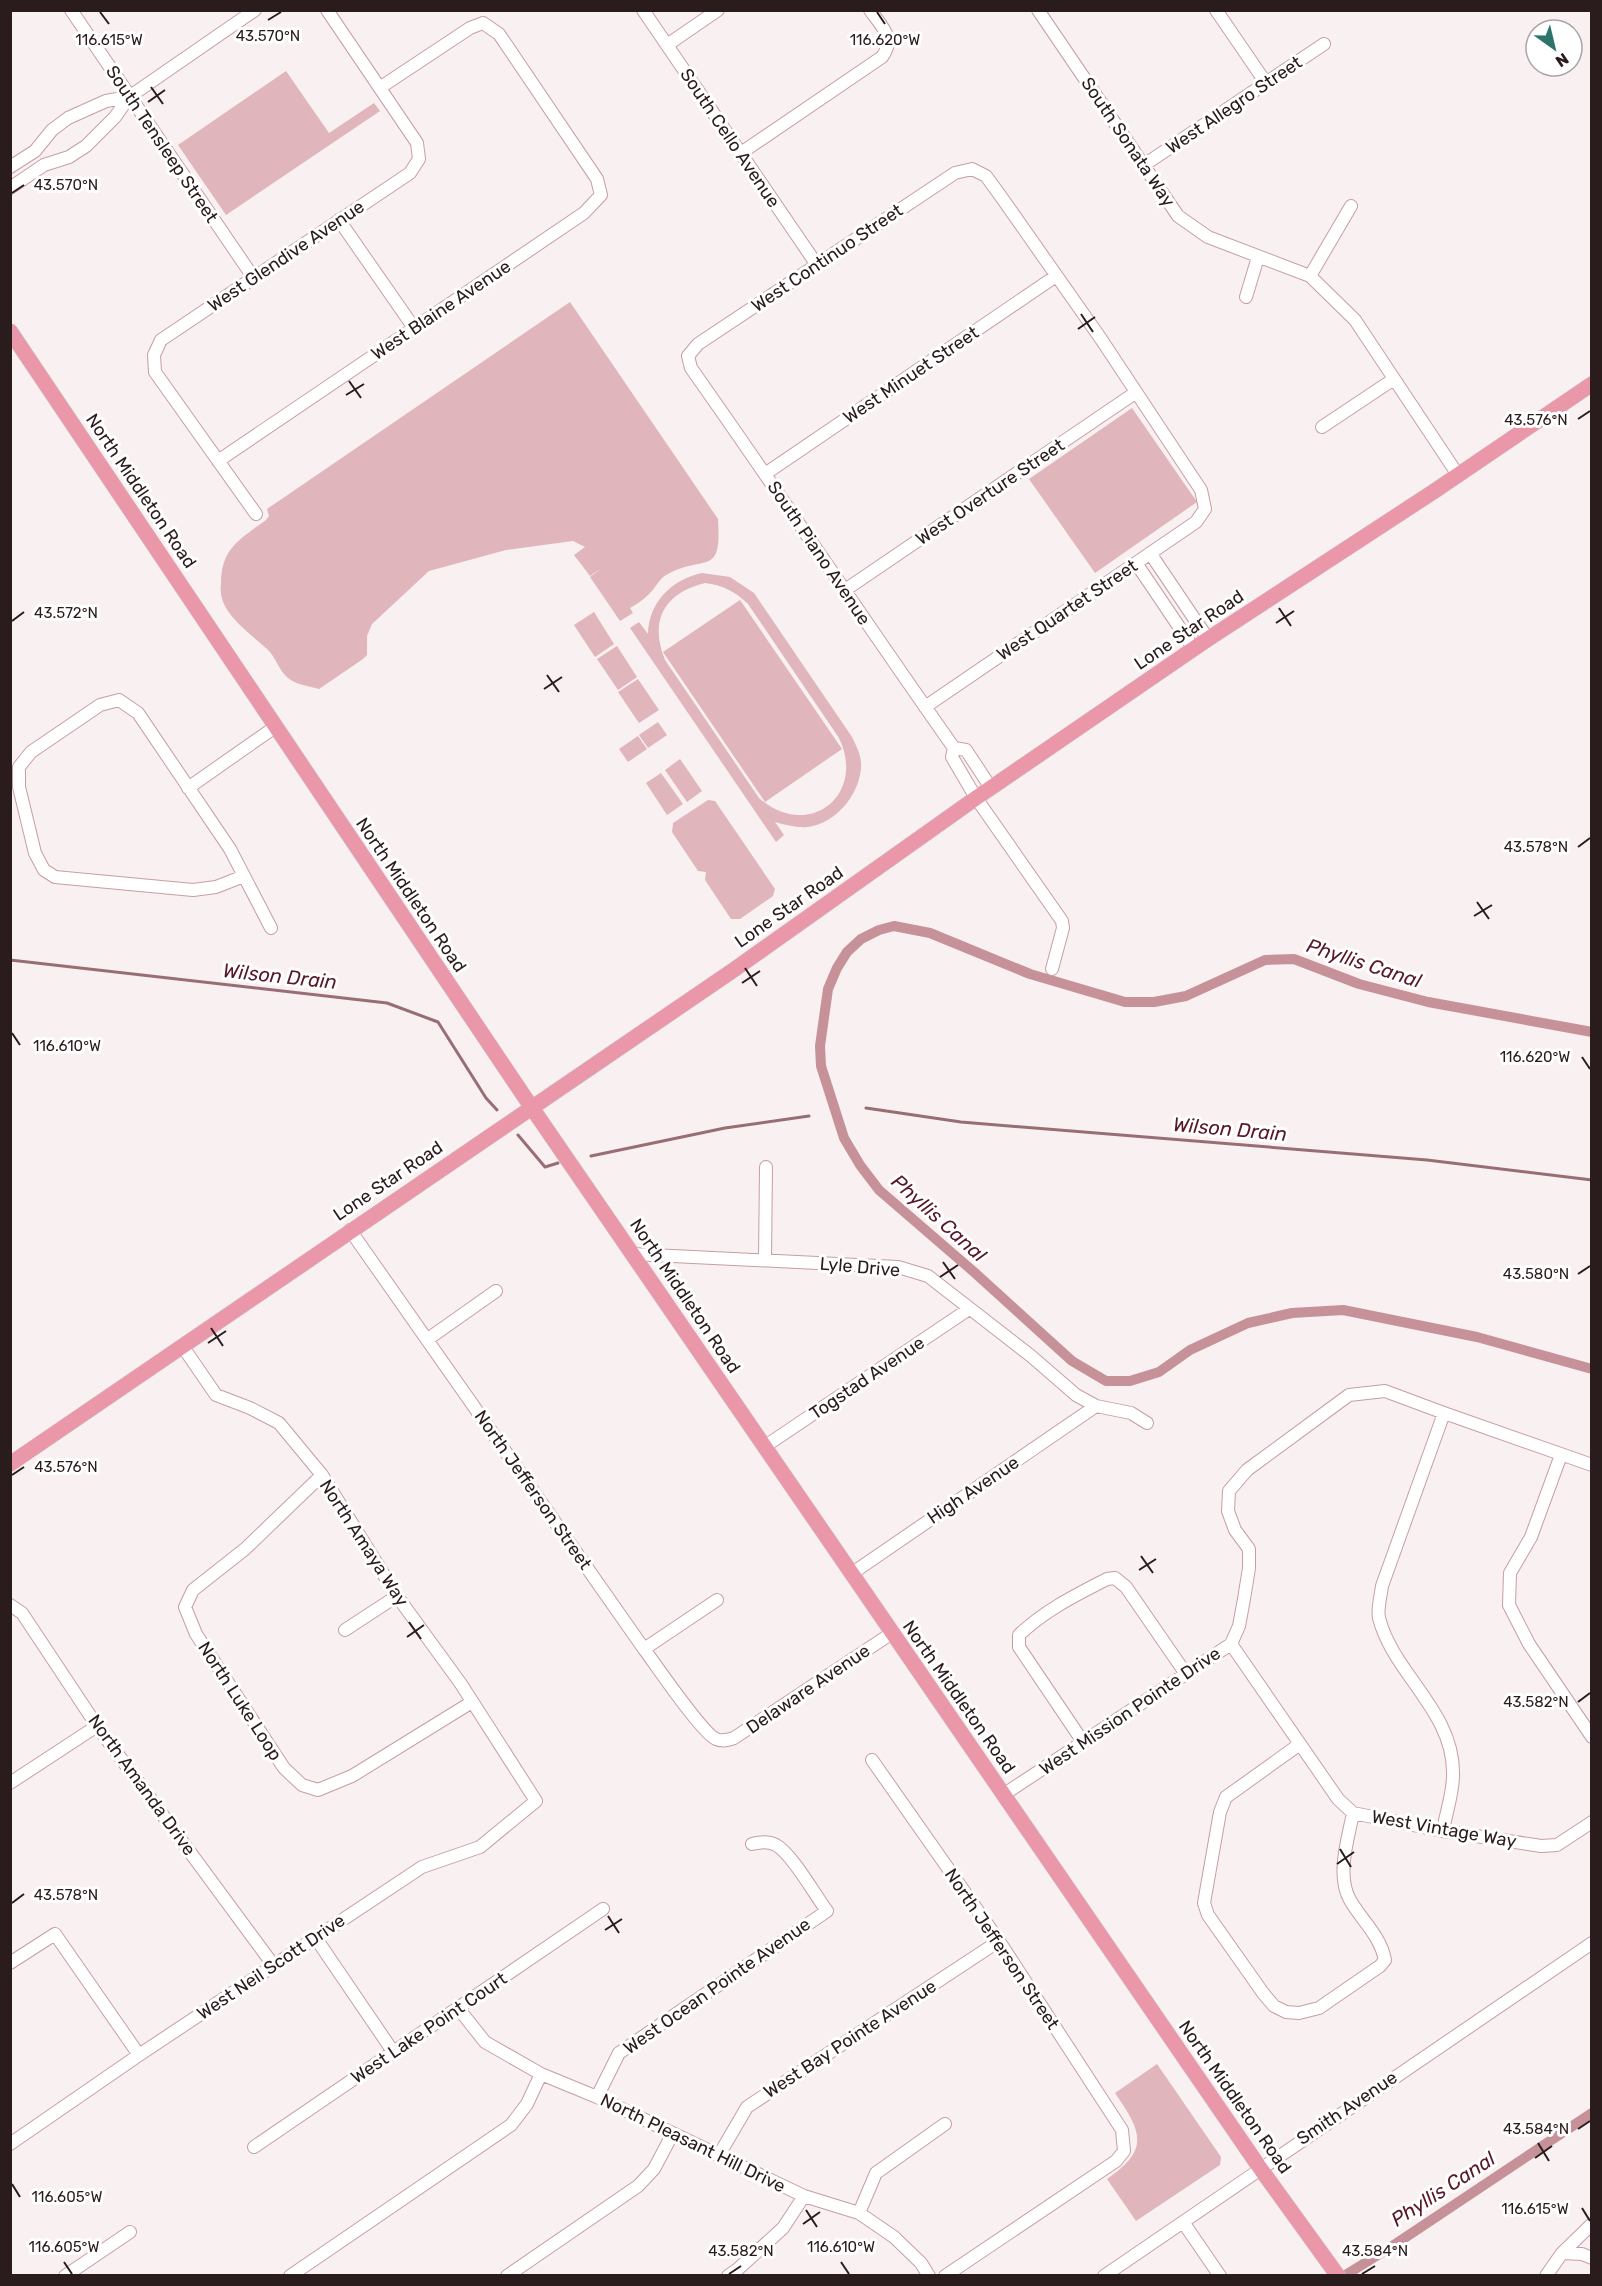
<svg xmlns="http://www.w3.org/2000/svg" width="1602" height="2286" viewBox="0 0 1602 2286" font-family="Rubik,sans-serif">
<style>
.green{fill:#e0b5bb;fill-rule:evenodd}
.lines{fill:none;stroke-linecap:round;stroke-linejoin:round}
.stream{stroke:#986e74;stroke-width:3}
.canal{stroke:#c79199;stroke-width:10}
.minor-casing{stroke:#c79ea4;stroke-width:14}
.major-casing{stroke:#d0cdcd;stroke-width:16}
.minor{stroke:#fff;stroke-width:12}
.major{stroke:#ea97aa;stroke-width:15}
.ticks{fill:none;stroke:#2a1b1d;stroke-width:2}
.labels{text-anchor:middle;stroke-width:6;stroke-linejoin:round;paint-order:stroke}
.street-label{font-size:18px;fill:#2a1b1d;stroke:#fff}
.water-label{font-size:20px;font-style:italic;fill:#591829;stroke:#fff}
.ticks-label{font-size:15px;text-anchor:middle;fill:#2a1b1d;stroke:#fff;stroke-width:6;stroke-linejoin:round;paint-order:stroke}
</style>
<rect width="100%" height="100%" fill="#f9f0f1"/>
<path class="green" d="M 286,71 L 329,133 L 374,103 L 380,111 L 226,215 L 178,145 Z
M 570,302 L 718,519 C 722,578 705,554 668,574 C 659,578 656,588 649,594 C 643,600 637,604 630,608 L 633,613 L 620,621 L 590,577 L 602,568 L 590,576 L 574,555 L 585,547 L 573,541 L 506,550 L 429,571 L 372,624 L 367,636 L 367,655 L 363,659 L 319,689 C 309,686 296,685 288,678 C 279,671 276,657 267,649 C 253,636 234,623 225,606 C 221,599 220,591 221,584 C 221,548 240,539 266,520 L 269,516 L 267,509 Z
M 1132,408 L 1197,502 L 1095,573 L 1029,479 Z
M 702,573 L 730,577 L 754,593 L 852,737 C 857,747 862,757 861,768 C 859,795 836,823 808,827 C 797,828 786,825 775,822 L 784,835 L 776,842 L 630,628 L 639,622 L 648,634 C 649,602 671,580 702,573 ZM 705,583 C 722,585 735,591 748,604 L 839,738 C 867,796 807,841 759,798 L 665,660 C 649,621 664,593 705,583 Z
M 740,600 L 842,749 L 765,802 L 663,652 Z
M 594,612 L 614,644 L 595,657 L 574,625 Z
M 617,646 L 637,677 L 618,690 L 597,659 Z
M 638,679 L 659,710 L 639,723 L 618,692 Z
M 658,722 L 667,735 L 648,748 L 639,735 Z
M 638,736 L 647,749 L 628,762 L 619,749 Z
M 680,759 L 702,791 L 687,802 L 665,770 Z
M 661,773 L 683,804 L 667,815 L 646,783 Z
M 708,800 L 715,801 L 775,889 L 773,896 L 740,919 L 731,919 L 705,880 L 706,872 L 698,871 L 672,832 L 673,823 Z
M 1157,2064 L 1221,2157 L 1220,2165 L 1136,2221 L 1107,2179 C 1151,2149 1141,2131 1115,2093 Z"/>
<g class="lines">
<path class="stream" d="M 10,960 L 387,1003 L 438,1022 L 486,1098 L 497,1110
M 866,1108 L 961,1122 L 1427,1160 L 1592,1180
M 518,1135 L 545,1167 L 558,1163
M 591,1156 L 725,1128 L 809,1116"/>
<path class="canal" d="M 1592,1032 L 1428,1002 L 1359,984 L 1294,959 L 1265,960 L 1186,996 L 1154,1002 L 1125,1002 L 1030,974 L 930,933 L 894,926 L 879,930 L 861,939 L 847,952 L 837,968 L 828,989 L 820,1046 L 821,1066 L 844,1138 L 860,1165 L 879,1190 L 974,1272 L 1072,1361 L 1106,1381 L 1130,1381 L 1159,1372 L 1190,1350 L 1248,1323 L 1292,1313 L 1343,1310 L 1477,1337 L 1592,1369
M 1344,2276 L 1397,2243 L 1592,2113"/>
<g class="minor-casing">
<path id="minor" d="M 71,10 L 253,277
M 643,10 L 817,265
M 1038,10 L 1178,216 L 1208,237 L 1310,276 L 1355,320 L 1458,475
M 1216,10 L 1266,83
M 667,45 L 718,10
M 129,97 L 255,10
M 741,153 L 882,57 C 896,38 882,27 870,10
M 1144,165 L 1324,44
M 10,167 L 35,151 L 52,130 L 68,118 L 106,101 L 129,97 L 115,117 L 86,146 L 69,157 L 44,165 L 10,188
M 339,220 L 414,328
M 1310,276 L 1351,206
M 1246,297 L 1258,257
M 1322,427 L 1394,379
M 218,461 L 584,213 L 601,195 L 597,179 L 499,34 L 483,23 L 470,28 L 381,87
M 765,474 L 1056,276
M 256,514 L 155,372 L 154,355 L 161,340 L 410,173 L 419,159 L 417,143 L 327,10
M 1150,553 L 1208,639
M 1136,563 L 1194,649
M 845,590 L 1135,393
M 925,707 L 1196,522 L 1205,509 L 1201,490 L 1101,339 L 1002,198 L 986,176 L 972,169 L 955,173 L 698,344 L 688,356 L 691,368 C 780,494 865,622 954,748
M 188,788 L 275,727
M 991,788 L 966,750 L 954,748 L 952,757 L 976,798 L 1062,921 L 1063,928 L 1052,969
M 244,876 L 216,887 L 193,890 L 55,877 L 44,870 L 35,853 L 19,787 L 19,767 L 31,752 L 100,705 L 119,700 L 138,713 L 230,849 L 271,928
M 350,1230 L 644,1649 C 656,1665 702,1733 716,1739 C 722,1742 728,1740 734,1738 L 892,1633
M 632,1254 L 898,1267 L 928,1276 L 1031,1356 L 1076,1395 L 1096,1406 L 1131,1413 L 1147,1423
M 765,1260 L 766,1167
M 428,1339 L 496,1291
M 764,1447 L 969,1309
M 1561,1455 L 1531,1537 L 1510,1573 L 1509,1605 L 1529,1644 L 1592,1737
M 322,1475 L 245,1549 L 193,1590 L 185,1607 L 196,1634 L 284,1768 L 302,1785 L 318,1790 L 352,1776 L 472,1702
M 851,1574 L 1096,1406
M 10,1605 L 22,1613 L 97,1726 L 274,1966
M 345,1630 L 397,1596
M 1231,1644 L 1338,1799 L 1353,1813 L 1443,1831 L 1541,1846 L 1557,1845 L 1592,1822
M 644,1649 L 717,1600
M 1083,1742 L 1019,1647 L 1019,1635 C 1045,1610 1076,1595 1107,1579 L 1115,1578 L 1126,1587 L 1186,1674
M 1300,1744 L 1226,1797 L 1220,1812 L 1204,1903 L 1208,1915 L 1263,1993 L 1274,2006 L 1286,2012 L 1299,2013 L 1319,2008 L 1380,1966 L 1385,1960 C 1380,1935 1362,1921 1350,1900 C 1336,1875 1348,1839 1353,1813
M 872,1760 L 999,1941 L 1122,2130 L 1124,2151 L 1116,2161 L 945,2276
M 10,1783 L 97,1726
M 1003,1795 L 1231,1644 L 1239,1626 L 1244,1599 L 1249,1568 L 1249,1549 L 1235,1530 L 1228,1511 L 1229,1491 L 1247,1470 L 1349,1395 L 1385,1391 L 1444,1413 L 1592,1465
M 1443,1831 C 1446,1812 1454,1791 1453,1772 C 1453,1711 1393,1673 1379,1618 C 1377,1609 1381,1595 1382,1586 L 1444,1413
M 315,1937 L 394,2053
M 10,1963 L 55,1934 L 139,2055
M 458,2008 L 485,2042 L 541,2074 L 597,2097 L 804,2196 L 859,2213 L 894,2237 L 921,2263 L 929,2276
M 597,2097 L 619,2053 L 827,1911 C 815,1895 792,1854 776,1845 C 768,1841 761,1842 752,1844
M 10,2144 L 139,2055 L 422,1867 L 480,1847 L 536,1801 L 461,1684 L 397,1596 L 322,1475 L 279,1423 L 250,1408 L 216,1395 L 183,1347
M 254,2147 L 603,1909
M 719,2155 L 747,2107 L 999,1941
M 859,2213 L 876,2173 L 945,2124
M 1183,2222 L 1220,2276
M 1562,2253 L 1582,2254 L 1592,2258
M 65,2276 L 130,2232
M 290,2276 L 511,2125 L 527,2104 L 541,2074
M 507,2276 L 638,2186 L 654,2169 L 672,2135
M 728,2276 L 738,2269 L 783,2228 L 804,2196
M 1104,2276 L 1592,1943
M 1546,2276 L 1562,2253 L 1592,2224"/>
</g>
<g class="major-casing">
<path id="major" d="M 10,331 L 532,1108 L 1260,2168 L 1338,2276
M 10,1464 L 735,969 L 976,798 L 1208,639 L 1433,492 L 1592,384"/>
</g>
<use href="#minor" class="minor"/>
<use href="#major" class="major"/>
</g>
<path class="ticks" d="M 100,12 L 109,24M 877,12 L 885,24M 268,20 L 281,12M 151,87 L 163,104M 148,102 L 165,90M 12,193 L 24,185M 1081,314 L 1093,332M 1078,329 L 1095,317M 349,381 L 361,398M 346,395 L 364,384M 1578,419 L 1590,411M 1279,608 L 1291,626M 12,621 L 24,612M 1276,623 L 1294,611M 547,675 L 559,692M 544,689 L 562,677M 1578,847 L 1590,838M 1477,902 L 1489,919M 1474,916 L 1492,905M 745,968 L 757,986M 742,983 L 760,971M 12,1033 L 20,1045M 1582,1057 L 1590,1069M 943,1262 L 955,1279M 1578,1274 L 1590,1266M 940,1277 L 958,1265M 211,1328 L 223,1346M 208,1343 L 226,1331M 12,1475 L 24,1467M 1141,1556 L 1153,1573M 1139,1570 L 1156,1559M 409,1622 L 421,1639M 407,1637 L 424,1625M 1578,1702 L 1590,1693M 1340,1849 L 1351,1867M 1337,1864 L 1354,1852M 12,1903 L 24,1894M 608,1916 L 619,1933M 605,1930 L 622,1919M 1578,2129 L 1590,2121M 1538,2143 L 1549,2161M 1535,2158 L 1552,2146M 12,2184 L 20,2197M 1582,2208 L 1590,2221M 806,2210 L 817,2227M 803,2224 L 820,2212M 64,2262 L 72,2274M 841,2262 L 849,2274M 729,2274 L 741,2266M 1362,2274 L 1375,2266"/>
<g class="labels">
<g class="street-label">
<text transform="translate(1234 105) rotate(-34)" y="6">West Allegro Street</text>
<text transform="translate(730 138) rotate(56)" y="6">South Cello Avenue</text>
<text transform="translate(1128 142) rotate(56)" y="6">South Sonata Way</text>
<text transform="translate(162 144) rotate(56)" y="6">South Tensleep Street</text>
<text transform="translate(286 256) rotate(-34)" y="6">West Glendive Avenue</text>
<text transform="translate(827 258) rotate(-34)" y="6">West Continuo Street</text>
<text transform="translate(441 310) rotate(-34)" y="6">West Blaine Avenue</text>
<text transform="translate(911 375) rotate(-34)" y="6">West Minuet Street</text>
<text transform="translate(141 491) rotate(56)" y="6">North Middleton Road</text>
<text transform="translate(990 492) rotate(-34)" y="6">West Overture Street</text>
<text transform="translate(819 553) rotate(56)" y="6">South Piano Avenue</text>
<text transform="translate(1067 610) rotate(-34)" y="6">West Quartet Street</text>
<text transform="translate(1189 630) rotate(-34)" y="6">Lone Star Road</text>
<text transform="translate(411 895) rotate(56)" y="6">North Middleton Road</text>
<text transform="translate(789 907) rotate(-35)" y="6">Lone Star Road</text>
<text transform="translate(388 1181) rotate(-34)" y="6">Lone Star Road</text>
<text transform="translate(860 1267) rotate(5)" y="6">Lyle Drive</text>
<text transform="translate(685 1296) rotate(56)" y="6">North Middleton Road</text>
<text transform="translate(867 1378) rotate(-34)" y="6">Togstad Avenue</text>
<text transform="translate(533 1490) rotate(55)" y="6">North Jefferson Street</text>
<text transform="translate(973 1490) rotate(-34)" y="6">High Avenue</text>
<text transform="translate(364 1543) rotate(57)" y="6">North Amaya Way</text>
<text transform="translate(808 1689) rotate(-34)" y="6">Delaware Avenue</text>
<text transform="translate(959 1697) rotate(55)" y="6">North Middleton Road</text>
<text transform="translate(240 1701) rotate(57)" y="6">North Luke Loop</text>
<text transform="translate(1130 1711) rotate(-34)" y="6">West Mission Pointe Drive</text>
<text transform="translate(142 1785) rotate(54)" y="6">North Amanda Drive</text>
<text transform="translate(1444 1829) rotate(10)" y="6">West Vintage Way</text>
<text transform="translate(1002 1949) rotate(56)" y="6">North Jefferson Street</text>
<text transform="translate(271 1967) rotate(-34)" y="6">West Neil Scott Drive</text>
<text transform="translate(717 1986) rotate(-35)" y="6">West Ocean Pointe Avenue</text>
<text transform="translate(429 2028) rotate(-34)" y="6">West Lake Point Court</text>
<text transform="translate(850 2039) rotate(-33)" y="6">West Bay Pointe Avenue</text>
<text transform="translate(1235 2097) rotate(55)" y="6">North Middleton Road</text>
<text transform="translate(1347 2108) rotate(-34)" y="6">Smith Avenue</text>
<text transform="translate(693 2143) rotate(26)" y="6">North Pleasant Hill Drive</text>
</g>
<g class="water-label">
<text transform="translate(1364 963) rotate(18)" y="7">Phyllis Canal</text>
<text transform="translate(280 976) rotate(6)" y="7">Wilson Drain</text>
<text transform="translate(1230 1129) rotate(5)" y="7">Wilson Drain</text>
<text transform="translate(939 1218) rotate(42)" y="7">Phyllis Canal</text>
<text transform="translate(1443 2189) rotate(-33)" y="7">Phyllis Canal</text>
</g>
</g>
<g class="ticks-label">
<text x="268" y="41">43.570°N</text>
<text x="109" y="45">116.615°W</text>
<text x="885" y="45">116.620°W</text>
<text x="66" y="190">43.570°N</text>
<text x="1536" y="425">43.576°N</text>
<text x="66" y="618">43.572°N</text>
<text x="1536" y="852">43.578°N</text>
<text x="67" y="1051">116.610°W</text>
<text x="1535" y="1062">116.620°W</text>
<text x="1536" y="1279">43.580°N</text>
<text x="66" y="1472">43.576°N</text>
<text x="1536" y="1707">43.582°N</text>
<text x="66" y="1900">43.578°N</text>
<text x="1536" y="2134">43.584°N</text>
<text x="67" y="2202">116.605°W</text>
<text x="1535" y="2214">116.615°W</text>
<text x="64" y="2252">116.605°W</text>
<text x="841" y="2252">116.610°W</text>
<text x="741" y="2256">43.582°N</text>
<text x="1375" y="2256">43.584°N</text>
</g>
<rect width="1602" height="2286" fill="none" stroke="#2a1b1d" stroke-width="24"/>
<g transform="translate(1554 48) rotate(146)"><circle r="28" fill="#ffffff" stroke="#aaa4a5" stroke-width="1.5"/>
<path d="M0-4.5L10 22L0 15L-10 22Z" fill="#2d746b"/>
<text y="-9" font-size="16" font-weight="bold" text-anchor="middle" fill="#2a1b1d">N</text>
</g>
</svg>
